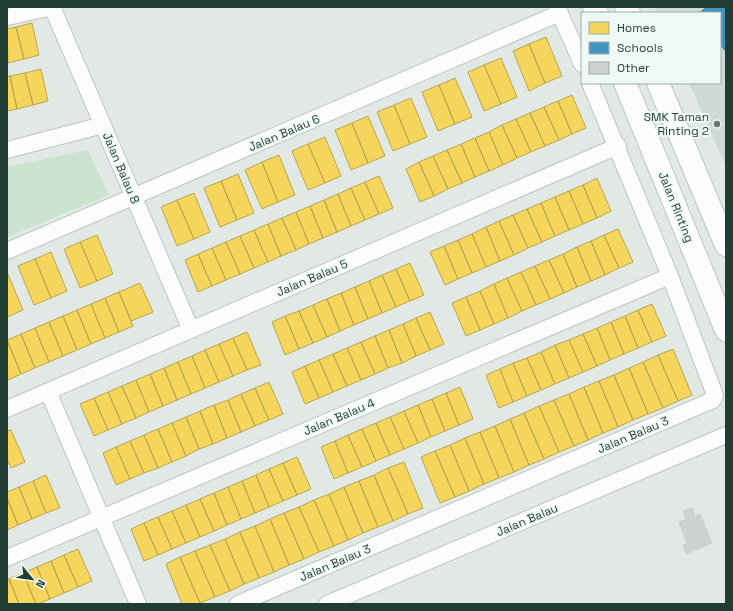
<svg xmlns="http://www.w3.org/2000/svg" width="733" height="611" viewBox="0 0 733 611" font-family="'Space Grotesk',sans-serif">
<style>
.built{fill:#cfdad5}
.green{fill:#cae4d0}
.homes{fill:#f6d55c;stroke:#b6a750}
.schools{fill:#4393c3;stroke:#387998}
.building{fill:#ccd2cf;stroke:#cbd2ce}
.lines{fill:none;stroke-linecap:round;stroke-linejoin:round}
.street-casing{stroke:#bfc6c2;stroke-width:18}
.secondary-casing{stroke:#bec6c2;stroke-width:24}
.street{stroke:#fbfcfb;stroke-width:16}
.secondary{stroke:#fbfcfb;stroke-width:22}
.poi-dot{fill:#637971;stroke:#f0f8f3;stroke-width:1.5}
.labels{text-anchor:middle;stroke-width:4;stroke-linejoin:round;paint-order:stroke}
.poi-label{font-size:12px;fill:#1f3d33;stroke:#f0f8f3;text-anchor:end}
.street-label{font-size:12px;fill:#1f3d33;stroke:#f0f8f3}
</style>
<rect width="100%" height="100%" fill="#e2e9e5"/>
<path class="built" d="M 655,7 L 726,7 L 726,166 L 689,83 L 720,83 L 720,13 L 658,13 Z"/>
<path class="green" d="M 88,150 L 109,195 L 7,237 L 7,167 Z"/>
<path class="homes" d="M 32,23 L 39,55 L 24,59 L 16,27 Z
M 16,27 L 24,59 L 8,63 L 7,29 Z
M 546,37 L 562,76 L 545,83 L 529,44 Z
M 529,44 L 545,83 L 529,91 L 513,51 Z
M 501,58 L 517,97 L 501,104 L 484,65 Z
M 484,65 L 501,104 L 484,111 L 468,72 Z
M 41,69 L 48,101 L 33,105 L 25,73 Z
M 25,73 L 33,105 L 17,109 L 10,76 Z
M 10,76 L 17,109 L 7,111 L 7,77 Z
M 455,78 L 472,117 L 455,124 L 439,85 Z
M 439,85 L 455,124 L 438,131 L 422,92 Z
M 572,95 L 586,128 L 572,134 L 558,101 Z
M 411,98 L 427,137 L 410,144 L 394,105 Z
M 558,101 L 572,134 L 559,140 L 544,107 Z
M 394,105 L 410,144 L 393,151 L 377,112 Z
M 544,107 L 559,140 L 545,146 L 530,113 Z
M 530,113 L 545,146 L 531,152 L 516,119 Z
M 368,116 L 385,156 L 368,163 L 352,123 Z
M 516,119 L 531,152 L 517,158 L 502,125 Z
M 352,123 L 368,163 L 351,170 L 335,130 Z
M 502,125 L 517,158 L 503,165 L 489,132 Z
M 489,132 L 503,165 L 489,171 L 475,138 Z
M 325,137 L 341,176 L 325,183 L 308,144 Z
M 475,138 L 489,171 L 475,177 L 461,144 Z
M 308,144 L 325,183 L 308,190 L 292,151 Z
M 461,144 L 475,177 L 462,183 L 447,150 Z
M 447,150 L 462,183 L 448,189 L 433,156 Z
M 279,155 L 295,195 L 278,202 L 262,162 Z
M 433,156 L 448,189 L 434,196 L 419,162 Z
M 262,162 L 278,202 L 262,209 L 245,170 Z
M 419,162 L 434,196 L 420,202 L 406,169 Z
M 238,174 L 254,213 L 237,220 L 221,181 Z
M 379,176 L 393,208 L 379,214 L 365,182 Z
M 597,178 L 611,211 L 597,218 L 583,185 Z
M 221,181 L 237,220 L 220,227 L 204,188 Z
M 365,182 L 379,214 L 365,220 L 351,188 Z
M 583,185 L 597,218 L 583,224 L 569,191 Z
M 351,188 L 365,220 L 351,226 L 338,194 Z
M 569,191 L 583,224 L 569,230 L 555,197 Z
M 194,193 L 210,232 L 194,239 L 177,200 Z
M 338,194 L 351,226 L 337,232 L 324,200 Z
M 555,197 L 569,230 L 555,236 L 541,203 Z
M 177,200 L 194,239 L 177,246 L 161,207 Z
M 324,200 L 337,232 L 323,238 L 310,206 Z
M 541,203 L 555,236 L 542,242 L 527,209 Z
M 310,206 L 323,238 L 309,244 L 296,212 Z
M 527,209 L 542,242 L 528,248 L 513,215 Z
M 296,212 L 309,244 L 296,250 L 282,218 Z
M 513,215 L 528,248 L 514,255 L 499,221 Z
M 282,218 L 296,250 L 281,256 L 268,224 Z
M 499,221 L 514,255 L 500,261 L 486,227 Z
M 268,224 L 281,256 L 268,262 L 254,230 Z
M 486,227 L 500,261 L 486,267 L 472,234 Z
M 618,229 L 633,262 L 619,268 L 604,235 Z
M 254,230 L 268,262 L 254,268 L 240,236 Z
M 472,234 L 486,267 L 472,273 L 458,240 Z
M 97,235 L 113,274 L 97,281 L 80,242 Z
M 604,235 L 619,268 L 605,275 L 591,241 Z
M 240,236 L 254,268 L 240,274 L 226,242 Z
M 458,240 L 472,273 L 458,279 L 444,246 Z
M 591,241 L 605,275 L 591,281 L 577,247 Z
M 80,242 L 97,281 L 80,288 L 64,249 Z
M 226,242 L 240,274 L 226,280 L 212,248 Z
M 444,246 L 458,279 L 445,285 L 430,252 Z
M 577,247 L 591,281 L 577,287 L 563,254 Z
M 212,248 L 226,280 L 212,286 L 198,254 Z
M 51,252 L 67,291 L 51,298 L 35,259 Z
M 198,254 L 212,286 L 198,292 L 185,260 Z
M 563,254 L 577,287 L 564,293 L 549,260 Z
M 35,259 L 51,298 L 34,305 L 18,266 Z
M 549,260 L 564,293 L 550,299 L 535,266 Z
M 410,263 L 424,295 L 410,301 L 396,269 Z
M 535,266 L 550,299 L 536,305 L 521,272 Z
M 396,269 L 410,301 L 396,307 L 382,275 Z
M 7,272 L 23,310 L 7,317 Z
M 521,272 L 536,305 L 522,311 L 507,278 Z
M 382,275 L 396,307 L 382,313 L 369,281 Z
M 507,278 L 522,311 L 508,318 L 494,284 Z
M 369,281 L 382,313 L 368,319 L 355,287 Z
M 140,283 L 153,312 L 131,321 L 119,292 Z
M 494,284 L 508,318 L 494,324 L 480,291 Z
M 355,287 L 368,319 L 354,325 L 341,293 Z
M 480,291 L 494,324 L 480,330 L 466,297 Z
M 119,292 L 133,326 L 119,332 L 105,298 Z
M 341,293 L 354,325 L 340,331 L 327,299 Z
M 466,297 L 480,330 L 466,336 L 452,303 Z
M 105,298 L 119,332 L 105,338 L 91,304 Z
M 327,299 L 340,331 L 327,337 L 313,305 Z
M 91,304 L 105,338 L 91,344 L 77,310 Z
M 652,304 L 666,336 L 652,342 L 638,310 Z
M 313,305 L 327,337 L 313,343 L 299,311 Z
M 77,310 L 91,344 L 77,350 L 63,316 Z
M 638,310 L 652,342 L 638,348 L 625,316 Z
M 299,311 L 313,343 L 299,349 L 285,316 Z
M 430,312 L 444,344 L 430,350 L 416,318 Z
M 63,316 L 77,350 L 63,356 L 49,322 Z
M 285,316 L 299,349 L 285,355 L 272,322 Z
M 625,316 L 638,348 L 624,354 L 611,322 Z
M 416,318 L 430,350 L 416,356 L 403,324 Z
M 49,322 L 63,356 L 49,362 L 35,328 Z
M 611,322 L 624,354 L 610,360 L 597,328 Z
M 403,324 L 416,356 L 402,363 L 389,330 Z
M 35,328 L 49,362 L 35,368 L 21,334 Z
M 597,328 L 610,360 L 597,366 L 583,334 Z
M 389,330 L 402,363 L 388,368 L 375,336 Z
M 247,332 L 261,365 L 247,370 L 233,338 Z
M 21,334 L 35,368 L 21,374 L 7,340 Z
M 583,334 L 597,366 L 583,372 L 569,340 Z
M 375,336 L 388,368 L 375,374 L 361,342 Z
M 233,338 L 247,370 L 233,376 L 219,344 Z
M 7,340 L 21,374 L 8,380 L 7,378 Z
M 569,340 L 583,372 L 569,378 L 555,345 Z
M 361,342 L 375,374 L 361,380 L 347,348 Z
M 219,344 L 233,376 L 219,382 L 205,350 Z
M 555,345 L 569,378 L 555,384 L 541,352 Z
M 347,348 L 361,380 L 347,386 L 333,354 Z
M 673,349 L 692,395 L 678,401 L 658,355 Z
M 205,350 L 219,382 L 205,388 L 192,356 Z
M 541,352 L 555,384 L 541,390 L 527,358 Z
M 333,354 L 347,386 L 333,392 L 319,360 Z
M 658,355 L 678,401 L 663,408 L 643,362 Z
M 192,356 L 205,388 L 191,394 L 178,362 Z
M 527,358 L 541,390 L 527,396 L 513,363 Z
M 319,360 L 333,392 L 319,398 L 305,366 Z
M 178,362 L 191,394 L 177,400 L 164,368 Z
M 643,362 L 663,408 L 648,414 L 629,368 Z
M 513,363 L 527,396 L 513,402 L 500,369 Z
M 305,366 L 319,398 L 305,404 L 292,372 Z
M 164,368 L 177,400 L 163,406 L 150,374 Z
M 629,368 L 648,414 L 633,420 L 614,375 Z
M 500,369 L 513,402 L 499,408 L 486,375 Z
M 150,374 L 163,406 L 149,412 L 136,380 Z
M 614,375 L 633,420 L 618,427 L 599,381 Z
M 136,380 L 149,412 L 136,418 L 122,386 Z
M 599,381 L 618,427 L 603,433 L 584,387 Z
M 269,382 L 283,414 L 269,420 L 255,388 Z
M 122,386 L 136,418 L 122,424 L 108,392 Z
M 460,387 L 473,419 L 459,425 L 446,393 Z
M 584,387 L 603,433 L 588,440 L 569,394 Z
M 255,388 L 269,420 L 255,426 L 241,394 Z
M 108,392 L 122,424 L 108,430 L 94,398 Z
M 446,393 L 459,425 L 445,431 L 432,399 Z
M 241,394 L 255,426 L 241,432 L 228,400 Z
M 569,394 L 588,440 L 574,446 L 554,400 Z
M 94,398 L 108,430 L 94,436 L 80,404 Z
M 432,399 L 445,431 L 431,437 L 418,405 Z
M 228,400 L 241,432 L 227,438 L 214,405 Z
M 554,400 L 574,446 L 559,452 L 539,406 Z
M 214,405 L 227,438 L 213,444 L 200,411 Z
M 418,405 L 431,437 L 418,443 L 404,411 Z
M 539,406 L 559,452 L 544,459 L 524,413 Z
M 200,411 L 213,444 L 199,449 L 186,417 Z
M 404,411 L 418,443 L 404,449 L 390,417 Z
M 524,413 L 544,459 L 529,465 L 510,419 Z
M 186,417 L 199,449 L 186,456 L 172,423 Z
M 390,417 L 404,449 L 390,455 L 376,423 Z
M 510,419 L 529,465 L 514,472 L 495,426 Z
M 172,423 L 186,456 L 172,462 L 158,429 Z
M 376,423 L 390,455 L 376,461 L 362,429 Z
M 495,426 L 514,472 L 499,478 L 480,432 Z
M 158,429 L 172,462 L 158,468 L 144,435 Z
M 362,429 L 376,461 L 362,467 L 348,435 Z
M 11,430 L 25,462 L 11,468 L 7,459 L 7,431 Z
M 480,432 L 499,478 L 484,484 L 465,438 Z
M 144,435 L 158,468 L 144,473 L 130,441 Z
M 348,435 L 362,467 L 348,473 L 335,441 Z
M 465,438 L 484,484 L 469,491 L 450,445 Z
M 130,441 L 144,473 L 130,479 L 116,447 Z
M 335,441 L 348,473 L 334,479 L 321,447 Z
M 450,445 L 469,491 L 455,497 L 435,451 Z
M 116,447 L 130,479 L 116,485 L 103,453 Z
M 435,451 L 455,497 L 440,503 L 421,457 Z
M 297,457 L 311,489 L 297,495 L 283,463 Z
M 404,462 L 423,508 L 408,514 L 388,468 Z
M 283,463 L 297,495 L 283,501 L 269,469 Z
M 388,468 L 408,514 L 393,521 L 374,475 Z
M 269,469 L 283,501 L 269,507 L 256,475 Z
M 46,475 L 60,508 L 46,513 L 33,481 Z
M 256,475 L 269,507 L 255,513 L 242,481 Z
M 374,475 L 393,521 L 378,527 L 359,481 Z
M 33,481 L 46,513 L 32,519 L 19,487 Z
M 242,481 L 255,513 L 241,519 L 228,487 Z
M 359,481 L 378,527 L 363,533 L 344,487 Z
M 19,487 L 32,519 L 18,525 L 7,498 L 7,492 Z
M 228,487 L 241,519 L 227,525 L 214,493 Z
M 344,487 L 363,533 L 348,540 L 329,494 Z
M 214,493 L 227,525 L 214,531 L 200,499 Z
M 329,494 L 348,540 L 334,546 L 314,500 Z
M 7,498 L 18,525 L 7,530 Z
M 200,499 L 214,531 L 200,537 L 186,505 Z
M 314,500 L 334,546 L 319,552 L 299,507 Z
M 186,505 L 200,537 L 186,543 L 172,511 Z
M 299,507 L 319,552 L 304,559 L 284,513 Z
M 172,511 L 186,543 L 172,549 L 158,517 Z
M 284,513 L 304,559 L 289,565 L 270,519 Z
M 158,517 L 172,549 L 158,555 L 144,523 Z
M 270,519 L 289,565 L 274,572 L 255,526 Z
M 144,523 L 158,555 L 144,561 L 131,529 Z
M 255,526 L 274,572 L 259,578 L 240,532 Z
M 240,532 L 259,578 L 244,584 L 225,539 Z
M 225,539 L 244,584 L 230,591 L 210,545 Z
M 210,545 L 230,591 L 215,597 L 195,551 Z
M 78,549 L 92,581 L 78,587 L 64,555 Z
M 195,551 L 215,597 L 200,603 L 180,557 Z
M 64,555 L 78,587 L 64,593 L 51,561 Z
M 180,557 L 200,603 L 198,604 L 182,604 L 166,564 Z
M 51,561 L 64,593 L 50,599 L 37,567 Z
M 37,567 L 50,599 L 38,604 L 36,604 L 23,573 Z
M 23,573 L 36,604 L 19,604 L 9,579 Z
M 7,579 L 9,579 L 19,604 L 7,604 Z"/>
<path class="schools" d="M 707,7 L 726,7 L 726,52 L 720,44 L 720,13 L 699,13 Z"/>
<path class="building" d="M 692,508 L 695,516 L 700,514 L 712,543 L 686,554 L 683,545 L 687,543 L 679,522 L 686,519 L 683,511 Z"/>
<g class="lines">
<g class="street-casing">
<path id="street" d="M 52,7 L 191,330
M 557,7 L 582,64
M 7,17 L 52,7
M 7,150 L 103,125
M 7,251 L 560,13
M 48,391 L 138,604
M 7,409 L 618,146
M 7,558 L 670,276
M 238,604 L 713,400 L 715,395 L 670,276 L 590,83
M 327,604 L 726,435"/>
</g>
<g class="secondary-casing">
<path id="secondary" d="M 594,7 L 597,13
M 626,7 L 629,13
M 625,83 L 726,330
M 658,83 L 726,245"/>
</g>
<use href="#street" class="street"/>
<use href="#secondary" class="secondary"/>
</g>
<circle class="poi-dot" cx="717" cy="124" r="4"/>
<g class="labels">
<g class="poi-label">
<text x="709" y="121">SMK Taman<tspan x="709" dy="14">Rinting 2</tspan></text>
</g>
<g class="street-label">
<text transform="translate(284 133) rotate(-23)" y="4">Jalan Balau 6</text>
<text transform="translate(121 168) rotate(67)" y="4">Jalan Balau 8</text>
<text transform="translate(676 207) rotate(68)" y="4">Jalan Rinting</text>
<text transform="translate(312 278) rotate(-23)" y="4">Jalan Balau 5</text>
<text transform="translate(339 417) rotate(-23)" y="4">Jalan Balau 4</text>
<text transform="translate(633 435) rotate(-23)" y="4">Jalan Balau 3</text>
<text transform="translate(527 520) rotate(-23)" y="4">Jalan Balau</text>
<text transform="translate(335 563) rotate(-23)" y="4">Jalan Balau 3</text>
</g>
</g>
<rect width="733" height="611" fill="none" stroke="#1f3d33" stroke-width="16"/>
<rect x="581" y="12" width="140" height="72" fill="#f0f8f3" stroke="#9cada6"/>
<rect x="589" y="22" width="20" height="12" fill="#f6d55c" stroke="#9cada6"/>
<text x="617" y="32" font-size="12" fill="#1f3d33">Homes</text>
<rect x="589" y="42" width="20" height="12" fill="#4393c3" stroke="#9cada6"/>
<text x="617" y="52" font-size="12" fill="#1f3d33">Schools</text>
<rect x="589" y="62" width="20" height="12" fill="#ccd2cf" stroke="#9cada6"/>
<text x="617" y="72" font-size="12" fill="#1f3d33">Other</text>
<g transform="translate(32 579) rotate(119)" stroke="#f0f8f3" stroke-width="3" paint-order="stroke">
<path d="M0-3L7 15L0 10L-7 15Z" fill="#1f3d33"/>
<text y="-6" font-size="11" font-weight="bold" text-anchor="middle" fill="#1f3d33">N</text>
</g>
</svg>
